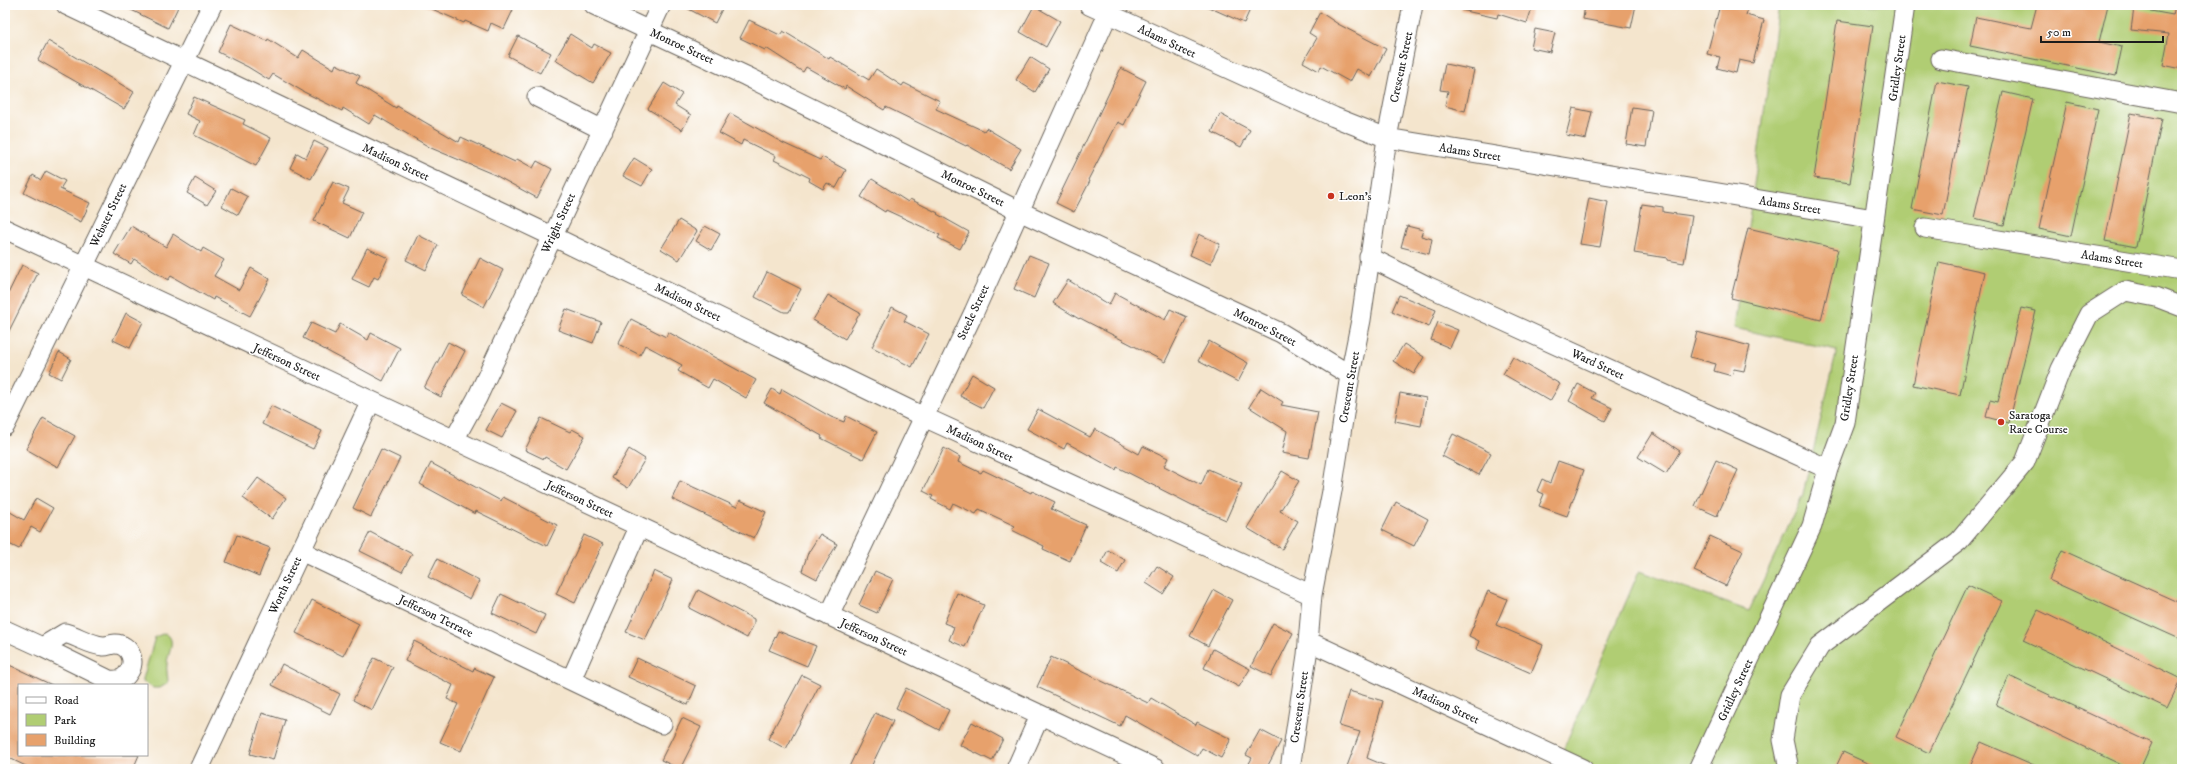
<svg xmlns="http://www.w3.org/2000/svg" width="2187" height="774" viewBox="0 0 2187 774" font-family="'IM FELL DW Pica',serif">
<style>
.green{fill:#b0cd73;stroke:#667448}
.building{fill:#e7a16c}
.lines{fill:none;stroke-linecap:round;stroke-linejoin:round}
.minor-casing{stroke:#68625a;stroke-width:21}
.minor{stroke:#fff;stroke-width:19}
.poi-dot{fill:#c8321e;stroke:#fff;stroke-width:1.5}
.labels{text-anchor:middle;stroke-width:3;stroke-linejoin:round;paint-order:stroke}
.street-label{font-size:12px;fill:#1c1c1c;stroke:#fff}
.poi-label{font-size:12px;fill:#1c1c1c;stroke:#fff;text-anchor:start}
</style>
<rect width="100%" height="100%" fill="#fff"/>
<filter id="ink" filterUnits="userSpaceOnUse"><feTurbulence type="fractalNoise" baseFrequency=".025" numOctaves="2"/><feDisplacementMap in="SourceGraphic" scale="8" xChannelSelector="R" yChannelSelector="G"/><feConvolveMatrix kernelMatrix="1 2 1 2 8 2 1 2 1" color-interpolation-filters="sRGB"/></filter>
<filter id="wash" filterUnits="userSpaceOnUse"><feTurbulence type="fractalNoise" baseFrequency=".012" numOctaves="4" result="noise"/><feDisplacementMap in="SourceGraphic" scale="16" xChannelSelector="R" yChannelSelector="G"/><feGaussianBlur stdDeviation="0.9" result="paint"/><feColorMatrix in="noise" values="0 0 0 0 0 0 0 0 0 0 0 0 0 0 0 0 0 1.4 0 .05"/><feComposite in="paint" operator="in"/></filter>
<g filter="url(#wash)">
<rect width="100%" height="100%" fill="#f4e5cd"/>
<path class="green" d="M 1779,5 L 2182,5 L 2182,769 L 1555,769 L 1639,571 L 1749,611 L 1803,494 L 1837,350 L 1734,328 Z
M 165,633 C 178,640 167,654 167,664 C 166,670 168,676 168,683 L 160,688 L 153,688 L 143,682 L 143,679 L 155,637 Z"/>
<g id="blocks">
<path class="building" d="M 121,5 L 179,5 L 168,28 Z
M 423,5 L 503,5 L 513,10 L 504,29 L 491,23 L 488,31 L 465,21 L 464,23 Z
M 681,5 L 724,5 L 715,23 Z
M 1204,5 L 1252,5 L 1244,23 Z
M 1462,5 L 1533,5 L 1527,23 L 1498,14 L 1497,18 L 1461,10 Z
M 1585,5 L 1636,5 L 1631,28 L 1583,19 Z
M 1720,5 L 1749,5 L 1746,15 L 1764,20 L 1753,63 L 1739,60 L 1736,73 L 1717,68 L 1720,57 L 1707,54 Z
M 2037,5 L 2108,5 L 2099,42 L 2122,47 L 2116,76 L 1970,46 L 1976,17 L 2031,28 Z
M 2175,5 L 2182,5 L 2182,69 L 2163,65 L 2169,34 L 2131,30 L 2134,8 L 2173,15 Z
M 1034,6 L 1060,21 L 1046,47 L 1020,32 Z
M 1320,12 L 1338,24 L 1386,49 L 1371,77 L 1357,69 L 1350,82 L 1321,66 L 1319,71 L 1303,62 L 1317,38 L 1309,33 Z
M 749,20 L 780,35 L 783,31 L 829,59 L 830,57 L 869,80 L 876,69 L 902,86 L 904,83 L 940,101 L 936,109 L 984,131 L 986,128 L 1021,149 L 1009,169 L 967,145 L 966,146 L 886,107 L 884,110 L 846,86 L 845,89 L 806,67 L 803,72 L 766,48 L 765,50 L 740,38 Z
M 1837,21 L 1873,26 L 1850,183 L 1814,178 Z
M 231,24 L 267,41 L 268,39 L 298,58 L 303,50 L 334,69 L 336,64 L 360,76 L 356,83 L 396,108 L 397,106 L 459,142 L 461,137 L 515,162 L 517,159 L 533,168 L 537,161 L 552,169 L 537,198 L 495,175 L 431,148 L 375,115 L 369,124 L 343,108 L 342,111 L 304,92 L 273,74 L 269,80 L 248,67 L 218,52 Z
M 1535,29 L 1555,33 L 1550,52 L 1531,48 Z
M 570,34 L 592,48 L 594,44 L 611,53 L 593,83 L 555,60 Z
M 518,36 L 551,53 L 540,73 L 508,56 Z
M 48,41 L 134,92 L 124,109 L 38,60 Z
M 1030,57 L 1049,69 L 1035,92 L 1016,80 Z
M 1445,64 L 1474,70 L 1465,111 L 1445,106 L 1448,91 L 1440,90 Z
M 1121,68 L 1146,81 L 1124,125 L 1118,122 L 1088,180 L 1090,181 L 1074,212 L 1056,203 Z
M 1937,81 L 1968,87 L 1943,215 L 1912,209 Z
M 664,83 L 682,94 L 675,105 L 691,115 L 682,130 L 648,109 Z
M 2003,92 L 2033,99 L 2004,225 L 1974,218 Z
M 194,97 L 245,120 L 243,124 L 271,138 L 256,166 L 194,135 L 200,121 L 186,114 Z
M 2067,102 L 2098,109 L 2071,236 L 2039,229 Z
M 1632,107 L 1652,110 L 1646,147 L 1626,144 Z
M 1573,108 L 1592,112 L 1586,139 L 1566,135 Z
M 730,113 L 783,143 L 820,160 L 822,157 L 846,170 L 836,188 L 827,183 L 823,189 L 809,181 L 810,178 L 774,160 L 776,156 L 743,140 L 741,145 L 719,133 Z
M 2131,113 L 2162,119 L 2136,247 L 2105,241 Z
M 1220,114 L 1250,130 L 1241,147 L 1212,132 Z
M 314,141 L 328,148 L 311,179 L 290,168 L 297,153 L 306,158 Z
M 634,158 L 652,169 L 642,186 L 623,176 Z
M 46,171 L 65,181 L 60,189 L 90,203 L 81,222 L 24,193 L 33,175 L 41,180 Z
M 195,178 L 216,191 L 207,205 L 187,193 Z
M 872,179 L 908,202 L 910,199 L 938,213 L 937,214 L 969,232 L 960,249 L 938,238 L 940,235 L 886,210 L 885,212 L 861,197 Z
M 333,182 L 349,189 L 342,203 L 362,212 L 350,238 L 314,221 Z
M 231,188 L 248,197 L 238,215 L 222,206 Z
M 1589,198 L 1608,202 L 1600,247 L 1580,244 Z
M 1642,204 L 1663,207 L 1663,212 L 1692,216 L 1684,263 L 1667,260 L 1667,258 L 1634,253 Z
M 679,220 L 697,231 L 679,260 L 661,249 Z
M 131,226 L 166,247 L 173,234 L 201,252 L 203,248 L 224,260 L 214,276 L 239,290 L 251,268 L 270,279 L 250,316 L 214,297 L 213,300 L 171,276 L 168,280 L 134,259 L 131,264 L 114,254 Z
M 705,226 L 720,234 L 711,250 L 696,241 Z
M 1407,226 L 1423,230 L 1421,236 L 1432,239 L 1429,254 L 1401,247 Z
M 1748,228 L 1838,249 L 1821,320 L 1731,298 Z
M 1199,234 L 1220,244 L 1210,264 L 1190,255 Z
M 418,235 L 438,245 L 426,270 L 406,260 Z
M 367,248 L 388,258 L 378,279 L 374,277 L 369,287 L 352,279 Z
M 1029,255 L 1049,263 L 1034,298 L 1014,289 Z
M 480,258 L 503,270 L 484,307 L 462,295 Z
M 1939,262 L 1985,272 L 1960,395 L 1913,385 Z
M 22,265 L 38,273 L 5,339 L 5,300 Z
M 767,272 L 801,289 L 789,312 L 784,312 L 755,297 Z
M 1068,280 L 1109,305 L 1115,293 L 1165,320 L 1170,309 L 1187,317 L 1165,362 L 1080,318 L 1079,319 L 1053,303 Z
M 828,295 L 860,313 L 845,339 L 813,320 Z
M 1399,295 L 1436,310 L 1429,327 L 1392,311 Z
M 892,307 L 907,315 L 904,321 L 929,334 L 912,367 L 872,347 Z
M 2021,308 L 2036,311 L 2009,423 L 1986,417 L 1990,400 L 1998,402 Z
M 566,309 L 601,322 L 593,343 L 558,330 Z
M 126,313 L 143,322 L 130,348 L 113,340 Z
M 631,319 L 666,337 L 668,332 L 756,380 L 746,398 L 713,379 L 708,388 L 678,371 L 682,365 L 645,345 L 640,355 L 618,344 Z
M 1438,322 L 1458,330 L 1450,348 L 1431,340 Z
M 311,323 L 335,334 L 340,324 L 368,340 L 371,333 L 400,348 L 383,381 L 303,338 Z
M 1697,332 L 1750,346 L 1744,371 L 1734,369 L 1732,376 L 1714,371 L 1716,364 L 1690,357 Z
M 1209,341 L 1248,363 L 1238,382 L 1198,361 Z
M 448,342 L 465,351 L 441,397 L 424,388 Z
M 1404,344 L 1424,357 L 1414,374 L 1393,361 Z
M 59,352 L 71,359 L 61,379 L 49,373 Z
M 1513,357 L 1560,384 L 1550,401 L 1503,374 Z
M 972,374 L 994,387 L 983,408 L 960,396 Z
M 1578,384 L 1595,393 L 1592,398 L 1612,408 L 1605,421 L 1569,401 Z
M 1261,388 L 1283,402 L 1281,405 L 1318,412 L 1309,458 L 1282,453 L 1287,431 L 1249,407 Z
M 772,389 L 780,394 L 782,389 L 831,417 L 844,422 L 846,416 L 877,432 L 863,459 L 821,438 L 822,436 L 764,403 Z
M 1400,393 L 1426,398 L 1421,426 L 1395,421 Z
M 501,403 L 517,411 L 502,438 L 486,430 Z
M 271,406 L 322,431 L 313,449 L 262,424 Z
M 1038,409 L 1090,437 L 1095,429 L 1139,454 L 1143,446 L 1168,458 L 1164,466 L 1201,485 L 1208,469 L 1242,484 L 1226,520 L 1192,505 L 1117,467 L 1116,470 L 1067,443 L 1064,449 L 1027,429 Z
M 43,418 L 75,436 L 58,467 L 26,449 Z
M 541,418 L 570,432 L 572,429 L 585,436 L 566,469 L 545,457 L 544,459 L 525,450 Z
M 1653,433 L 1680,451 L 1666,474 L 1638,457 Z
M 1453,434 L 1491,453 L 1479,475 L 1442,456 Z
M 944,448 L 960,457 L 958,462 L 981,473 L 983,470 L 1031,493 L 1032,491 L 1055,502 L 1051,509 L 1086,525 L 1070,561 L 1043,549 L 1044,546 L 1012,530 L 1015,526 L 979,509 L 976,514 L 953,503 L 950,509 L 931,499 L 933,496 L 923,491 Z
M 381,449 L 400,458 L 371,517 L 353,508 Z
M 629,449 L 645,459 L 628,488 L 612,478 Z
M 1716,460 L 1738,470 L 1717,516 L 1695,506 Z
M 1558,461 L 1584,470 L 1567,516 L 1539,506 L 1544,494 L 1537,491 L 1542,479 L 1550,483 Z
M 431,463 L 501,501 L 503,497 L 557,525 L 547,546 L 476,511 L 475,514 L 420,484 Z
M 1282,471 L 1299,481 L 1280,511 L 1298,521 L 1282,549 L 1247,528 Z
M 258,478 L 286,498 L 272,519 L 243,498 Z
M 680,481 L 737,507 L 740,500 L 766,512 L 754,538 L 672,499 Z
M 36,498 L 53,508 L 40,532 L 31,527 L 19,549 L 5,542 L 5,509 L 24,520 Z
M 1396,502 L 1428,519 L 1414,546 L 1382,530 Z
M 370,532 L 412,554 L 402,572 L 360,551 Z
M 820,534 L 837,544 L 817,579 L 802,571 L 808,553 Z
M 237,535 L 270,548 L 259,576 L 226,562 Z
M 584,535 L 603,544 L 575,603 L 556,594 Z
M 1710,536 L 1743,551 L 1726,586 L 1694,571 Z
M 1108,550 L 1125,560 L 1118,573 L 1101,563 Z
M 2062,550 L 2182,604 L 2182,640 L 2049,580 Z
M 437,559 L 479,581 L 470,599 L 428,577 Z
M 1157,566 L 1174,577 L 1163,594 L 1146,583 Z
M 654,571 L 673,580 L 645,640 L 626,632 Z
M 875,571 L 893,579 L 877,613 L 859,605 Z
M 1968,585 L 2002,601 L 1929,753 L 1896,737 Z
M 698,590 L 754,619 L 754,624 L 747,638 L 689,608 Z
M 1214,590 L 1232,600 L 1208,646 L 1190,636 Z
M 1488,591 L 1507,599 L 1496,625 L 1543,645 L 1531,673 L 1476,649 L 1479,641 L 1469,636 Z
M 957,593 L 984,605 L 965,647 L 949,640 L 954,627 L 944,623 Z
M 501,594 L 545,615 L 536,634 L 492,613 Z
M 312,600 L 359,624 L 343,656 L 296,633 Z
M 2038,610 L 2181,679 L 2167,708 L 2023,640 Z
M 1273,623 L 1293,633 L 1271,676 L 1251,666 Z
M 778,631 L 816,646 L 807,666 L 769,650 Z
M 414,641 L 473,671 L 474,668 L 494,677 L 461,751 L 440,742 L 458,704 L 447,699 L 453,685 L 405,661 Z
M 1213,649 L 1250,669 L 1239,687 L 1204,668 Z
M 1051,657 L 1148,703 L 1151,698 L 1196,725 L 1197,722 L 1231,739 L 1221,758 L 1202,748 L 1198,756 L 1125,715 L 1120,726 L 1037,687 Z
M 374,658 L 393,667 L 372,710 L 353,700 Z
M 637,658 L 696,686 L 688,705 L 628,677 Z
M 5,663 L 52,685 L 19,685 L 19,755 L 139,755 L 133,769 L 32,769 L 5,756 Z
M 282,664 L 340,694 L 330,714 L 272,685 Z
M 802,675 L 820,684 L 786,749 L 768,739 Z
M 2009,676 L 2152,743 L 2140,769 L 2130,769 L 1996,705 Z
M 906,688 L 949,710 L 939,730 L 896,708 Z
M 1349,691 L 1383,701 L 1367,758 L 1393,769 L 1346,769 L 1360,732 L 1339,726 Z
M 262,713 L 285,720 L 273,760 L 250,754 Z
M 875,713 L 893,721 L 870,769 L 848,769 Z
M 682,718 L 701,727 L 680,769 L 661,760 Z
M 972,722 L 1003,739 L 992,761 L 960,745 Z
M 1260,730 L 1281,741 L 1266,769 L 1246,769 L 1252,758 L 1246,755 Z
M 1981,742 L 2043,769 L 1969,769 Z
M 1843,752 L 1880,769 L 1835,769 Z"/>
</g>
</g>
<g filter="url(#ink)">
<use href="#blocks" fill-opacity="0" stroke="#68625a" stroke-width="1"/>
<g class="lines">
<g class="minor-casing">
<path id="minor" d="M 66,5 L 552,236 L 924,417 L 1312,595
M 594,5 L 746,76 L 1019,211 L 1281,333 L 1350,375
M 1089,5 L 1334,117 L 1387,138 L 1874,219
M 1941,59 L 2182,103
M 537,97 L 603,130
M 1925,228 L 2182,270
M 5,229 L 1156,769
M 1369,257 L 1427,286 L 1828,469
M 5,426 L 212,5
M 454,440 L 477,398 L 661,5
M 301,551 L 662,724
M 829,616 L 974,312 L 1112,5
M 5,630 L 42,647
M 65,633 C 77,636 90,645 103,646 C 106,647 110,644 115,644 C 130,644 137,662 128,673 C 124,680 117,681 109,680 L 42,647 Z
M 1308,641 L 1583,769
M 571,680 L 639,527
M 199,769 L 371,401
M 1016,769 L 1040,715
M 1290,769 L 1307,655 L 1312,595 L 1332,491 L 1350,375 L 1361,320 L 1387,138 L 1413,5
M 1698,769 L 1812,526 L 1828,469 L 1845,423 L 1905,5
M 1789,769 L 1783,740 L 1790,695 L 1820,646 L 1959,541 L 2025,462 L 2061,369 L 2089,314 L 2125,291 L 2156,297 L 2182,307"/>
</g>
<use href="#minor" class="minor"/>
</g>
</g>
<g class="poi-dot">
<circle cx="1331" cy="196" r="4"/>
<circle cx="2001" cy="422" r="4"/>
</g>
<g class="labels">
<g class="street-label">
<text transform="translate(1167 41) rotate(25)" y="4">Adams Street</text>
<text transform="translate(682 46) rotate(25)" y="4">Monroe Street</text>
<text transform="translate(1401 67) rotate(-78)" y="4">Crescent Street</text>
<text transform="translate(1897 68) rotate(-82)" y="4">Gridley Street</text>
<text transform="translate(1470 152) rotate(9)" y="4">Adams Street</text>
<text transform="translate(396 162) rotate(25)" y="4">Madison Street</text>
<text transform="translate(973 188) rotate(26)" y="4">Monroe Street</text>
<text transform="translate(1790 205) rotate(9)" y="4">Adams Street</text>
<text transform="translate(108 215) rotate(-64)" y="4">Webster Street</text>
<text transform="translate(558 223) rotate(-65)" y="4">Wright Street</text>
<text transform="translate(2112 259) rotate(9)" y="4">Adams Street</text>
<text transform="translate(688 302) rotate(26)" y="4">Madison Street</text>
<text transform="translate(973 312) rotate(-65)" y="4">Steele Street</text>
<text transform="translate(1265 327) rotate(27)" y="4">Monroe Street</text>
<text transform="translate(287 362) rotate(25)" y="4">Jefferson Street</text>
<text transform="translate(1598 364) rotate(25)" y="4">Ward Street</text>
<text transform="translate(1349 387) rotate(-80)" y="4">Crescent Street</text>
<text transform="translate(1849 388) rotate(-81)" y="4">Gridley Street</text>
<text transform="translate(980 443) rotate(25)" y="4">Madison Street</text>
<text transform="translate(580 499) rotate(25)" y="4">Jefferson Street</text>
<text transform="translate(285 585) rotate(-65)" y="4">Worth Street</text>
<text transform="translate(436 616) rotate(26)" y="4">Jefferson Terrace</text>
<text transform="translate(874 637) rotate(25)" y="4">Jefferson Street</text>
<text transform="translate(1735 690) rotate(-65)" y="4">Gridley Street</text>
<text transform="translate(1446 705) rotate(25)" y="4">Madison Street</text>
<text transform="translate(1299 707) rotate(-82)" y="4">Crescent Street</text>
</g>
<g class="poi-label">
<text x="1339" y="200">Leon's</text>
<text x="2009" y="419">Saratoga<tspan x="2009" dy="14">Race Course</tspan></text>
</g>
</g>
<rect width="2187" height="774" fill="none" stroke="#fff" stroke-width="20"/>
<rect x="18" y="684" width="130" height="72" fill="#ffffff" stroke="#a4a4a4"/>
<rect x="26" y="697" width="20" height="6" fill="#ffffff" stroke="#a4a4a4"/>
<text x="54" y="704" font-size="12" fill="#1c1c1c">Road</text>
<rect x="26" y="714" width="20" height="12" fill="#b0cd73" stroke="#a4a4a4"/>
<text x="54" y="724" font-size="12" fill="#1c1c1c">Park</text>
<rect x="26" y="734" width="20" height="12" fill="#e7a16c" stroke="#a4a4a4"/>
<text x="54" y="744" font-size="12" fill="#1c1c1c">Building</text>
<path d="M2041 36v6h122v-6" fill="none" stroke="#1c1c1c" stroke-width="2"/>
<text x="2047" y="36" font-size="12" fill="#1c1c1c" stroke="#ffffff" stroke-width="3" paint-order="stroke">50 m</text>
</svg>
